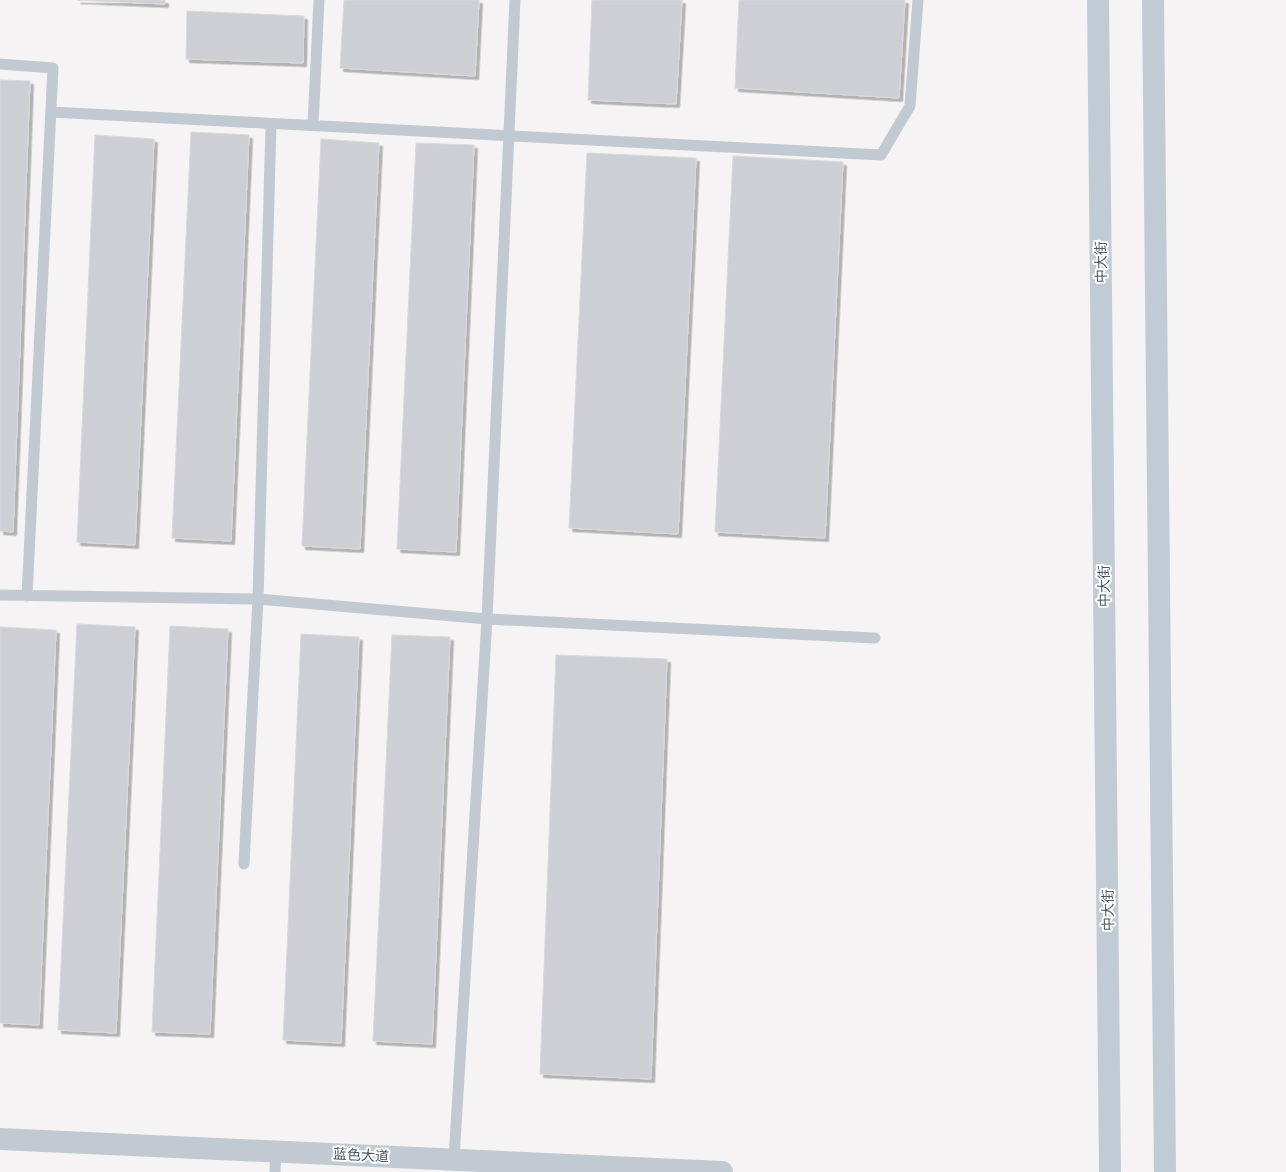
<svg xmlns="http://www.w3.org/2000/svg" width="1286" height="1172" viewBox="0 0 1286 1172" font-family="'PT Sans','Noto Sans SC',sans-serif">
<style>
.building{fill:#cdcfd5;stroke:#d7d9de;filter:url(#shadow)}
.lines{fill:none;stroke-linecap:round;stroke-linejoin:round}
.lane{stroke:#c1cad2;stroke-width:11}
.street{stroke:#c1cad2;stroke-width:22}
.secondary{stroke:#c1cbd6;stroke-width:22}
.labels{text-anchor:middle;stroke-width:4;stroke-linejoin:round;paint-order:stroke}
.street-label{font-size:14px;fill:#4a5661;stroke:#fff}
</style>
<defs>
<filter id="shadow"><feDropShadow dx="3.5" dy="3.5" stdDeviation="0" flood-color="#0004"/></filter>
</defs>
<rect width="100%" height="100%" fill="#f5f3f3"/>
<path class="building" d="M 77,0 L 165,0 L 165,4 Z
M 344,0 L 479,0 L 475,76 L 340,68 Z
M 592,0 L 682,0 L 676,104 L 588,100 Z
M 739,0 L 905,0 L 899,98 L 735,88 Z
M 187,11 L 304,16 L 303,63 L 186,59 Z
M 0,80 L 30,81 L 13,532 L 0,531 Z
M 191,132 L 249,135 L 231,541 L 172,538 Z
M 95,135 L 154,139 L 135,545 L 77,542 Z
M 321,139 L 379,143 L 360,549 L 302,546 Z
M 416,143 L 474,145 L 456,552 L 397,549 Z
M 587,153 L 696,158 L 678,534 L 569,528 Z
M 733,156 L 843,162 L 825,538 L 715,532 Z
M 77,624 L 135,627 L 116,1033 L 58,1030 Z
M 170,626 L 228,629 L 210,1034 L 152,1032 Z
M 0,627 L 56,630 L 39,1025 L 0,1023 Z
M 301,634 L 359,637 L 341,1043 L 283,1040 Z
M 392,635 L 450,637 L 432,1044 L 373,1041 Z
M 556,655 L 667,659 L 651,1079 L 540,1074 Z"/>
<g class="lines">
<path class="lane" d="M 0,64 L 53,68 L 27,596
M 51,112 L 881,155 L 910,106 L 918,0
M 313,125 L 319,0
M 0,595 L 258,599 L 487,619 L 875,638
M 244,864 L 258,599 L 271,124
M 454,1159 L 487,619 L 515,0
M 275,1172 L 276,1151"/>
<path class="street" d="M 0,1139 L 722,1172"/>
<path class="secondary" d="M 1098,0 L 1110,1172
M 1153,0 L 1165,1172"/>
</g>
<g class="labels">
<g class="street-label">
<text transform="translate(1101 262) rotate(-91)" y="5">中大街</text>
<text transform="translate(1104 586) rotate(-91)" y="5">中大街</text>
<text transform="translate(1108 910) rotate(-91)" y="5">中大街</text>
<text transform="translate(361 1155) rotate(3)" y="5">蓝色大道</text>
</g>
</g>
</svg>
